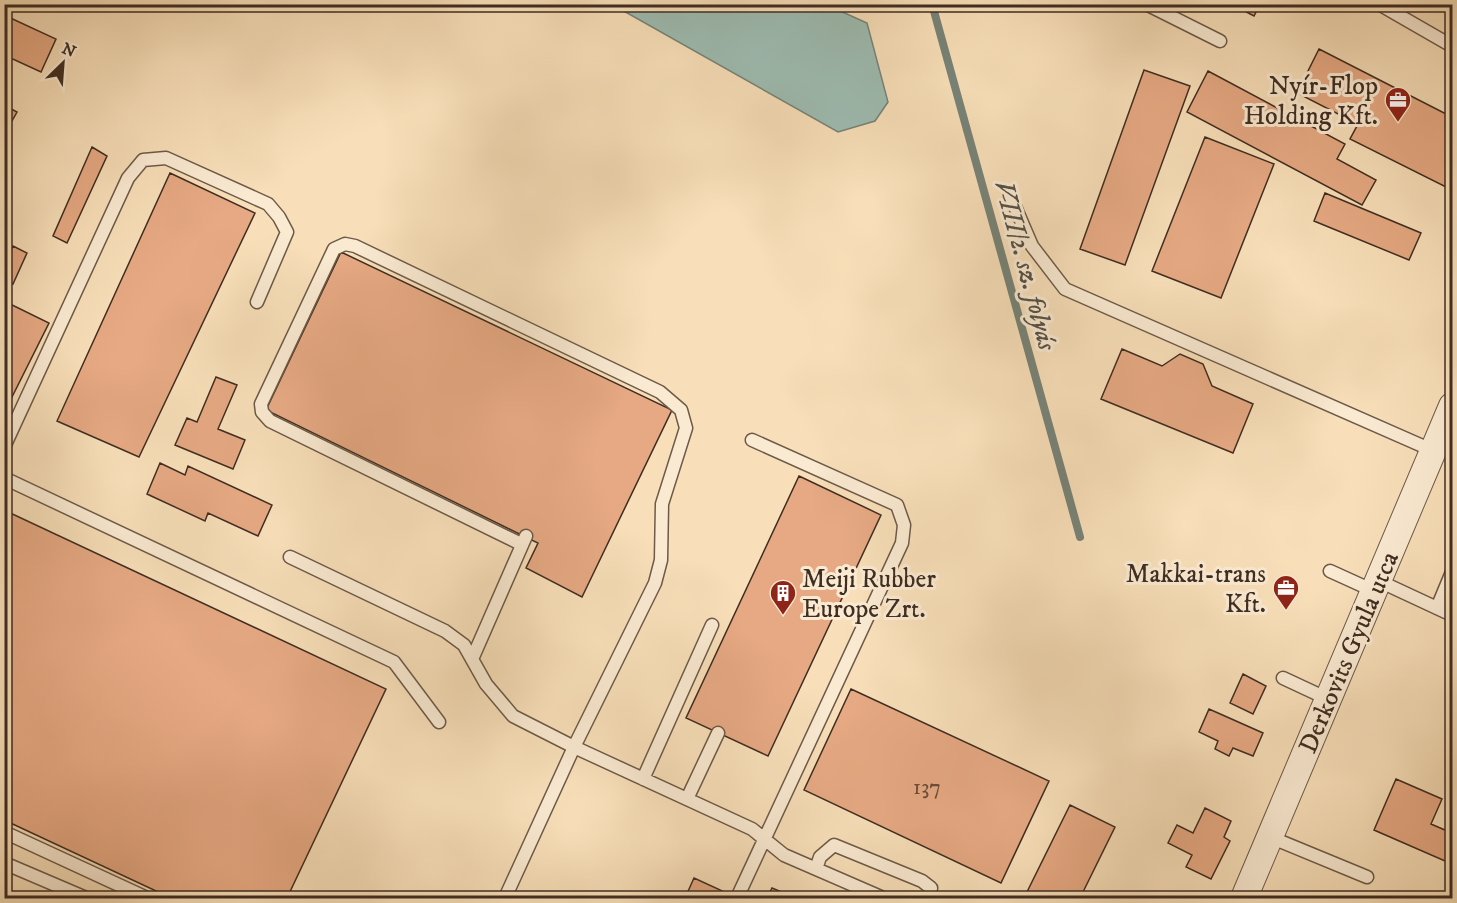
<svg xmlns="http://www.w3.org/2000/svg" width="1457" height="903" viewBox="0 0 1457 903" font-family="'IM FELL DW Pica',serif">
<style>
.water{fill:#9dbcb2;stroke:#778378;stroke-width:1.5}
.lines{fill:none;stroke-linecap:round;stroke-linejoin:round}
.stream{stroke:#778378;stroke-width:8}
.building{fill:#e6a983;stroke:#3f2d22;stroke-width:1.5}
.service-casing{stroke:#6d5a48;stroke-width:15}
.minor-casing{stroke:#6d5a48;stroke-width:28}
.service{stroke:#faead2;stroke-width:12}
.minor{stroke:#faead2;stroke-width:26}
.labels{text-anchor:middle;stroke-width:6;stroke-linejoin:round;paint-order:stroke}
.number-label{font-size:22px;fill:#694c3a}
.poi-label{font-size:26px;fill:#3f2d22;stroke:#faead2;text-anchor:end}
.street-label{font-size:26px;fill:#3f2d22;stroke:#faead2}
.water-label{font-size:27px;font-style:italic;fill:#565146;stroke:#faead2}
</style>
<rect width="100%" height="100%" fill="#f8dfb9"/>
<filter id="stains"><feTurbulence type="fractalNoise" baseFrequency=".00333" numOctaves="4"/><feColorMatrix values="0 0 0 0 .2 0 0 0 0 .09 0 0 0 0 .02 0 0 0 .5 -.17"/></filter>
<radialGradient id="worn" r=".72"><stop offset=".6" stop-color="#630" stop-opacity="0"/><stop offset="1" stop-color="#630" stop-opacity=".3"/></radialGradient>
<path class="water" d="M 613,5 L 827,5 L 867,23 L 888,102 L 875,121 L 838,132 Z"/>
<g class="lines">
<path class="stream" d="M 932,4 L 1080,537"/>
</g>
<path class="building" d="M 1231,4 L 1260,4 L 1254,16 Z
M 4,15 L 56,39 L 41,72 L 4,55 Z
M 1319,49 L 1452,117 L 1452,175 L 1446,187 L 1350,139 L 1358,124 L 1297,93 Z
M 1144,70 L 1190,86 L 1125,265 L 1080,249 Z
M 1208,71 L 1345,144 L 1337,159 L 1376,180 L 1362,205 L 1187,112 Z
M 4,105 L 17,112 L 4,135 Z
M 1205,137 L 1274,164 L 1221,298 L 1152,271 Z
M 92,147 L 107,156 L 67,243 L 53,236 Z
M 170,173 L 255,213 L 139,457 L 57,421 Z
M 1325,193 L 1421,233 L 1409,260 L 1314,221 Z
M 13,246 L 27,253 L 13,284 L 4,280 L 4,264 Z
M 341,252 L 672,410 L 582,597 L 526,568 L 538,543 L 266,410 Z
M 4,301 L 49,323 L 4,413 Z
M 1122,349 L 1162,366 L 1180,354 L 1203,364 L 1212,386 L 1253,404 L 1233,453 L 1101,399 Z
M 216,377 L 237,385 L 218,429 L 245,440 L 233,469 L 175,445 L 187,418 L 197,422 Z
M 160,463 L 185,475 L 188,466 L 272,505 L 258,536 L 208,513 L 205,521 L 147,494 Z
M 799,476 L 881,515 L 768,756 L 686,718 Z
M 6,511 L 386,689 L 287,898 L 171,898 L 4,820 Z
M 1243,674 L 1266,686 L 1253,714 L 1230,703 Z
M 851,689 L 1049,781 L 1001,883 L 804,790 Z
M 1209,709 L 1263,733 L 1253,756 L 1233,748 L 1229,756 L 1215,749 L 1218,741 L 1199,732 Z
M 1396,779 L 1442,799 L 1431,824 L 1452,833 L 1452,843 L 1445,861 L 1374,830 Z
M 1070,805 L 1115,827 L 1080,898 L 1024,898 Z
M 1205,808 L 1231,821 L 1224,837 L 1230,841 L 1211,879 L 1186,867 L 1192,855 L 1168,843 L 1177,825 L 1193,833 Z
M 694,878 L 729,894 L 727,898 L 685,898 Z
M 772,888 L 796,898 L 767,898 Z"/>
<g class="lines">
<g class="service-casing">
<path id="service" d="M 1146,4 L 1220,41
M 1379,4 L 1452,46
M 1010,195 L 1032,246 L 1065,289 L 1434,451
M 4,447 L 128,178 L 143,160 L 166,158 L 268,204 L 279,217 L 287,232 L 257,302
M 4,478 L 394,662 L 439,722
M 290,557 L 445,631 L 464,645 L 486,684 L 513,716 L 574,747 L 752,829 L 784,855 L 883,898
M 1330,571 L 1374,591
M 1379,581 L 1452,615
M 1437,608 L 1452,572
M 473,657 L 526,536
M 1283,678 L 1328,699
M 643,779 L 712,625
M 687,799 L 718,733
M 4,832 L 147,898
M 1270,837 L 1367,877
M 4,863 L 86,898
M 816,869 L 820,857 L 834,845 L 922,881 L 931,888 L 929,898
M 505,898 L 574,747 L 655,583 L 661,560 L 662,504 L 686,428 L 681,410 L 660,392 L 355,246 L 345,244 L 334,249 L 261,404 L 262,412 L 270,421 L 521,544
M 737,898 L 902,543 L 904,525 L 897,505 L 752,440"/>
</g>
<g class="minor-casing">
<path id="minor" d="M 1244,898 L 1452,406"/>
</g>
<use href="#service" class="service"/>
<use href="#minor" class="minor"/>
</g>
<defs>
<g id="office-pin" transform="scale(1.35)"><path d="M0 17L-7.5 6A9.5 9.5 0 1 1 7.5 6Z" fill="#8f2418" stroke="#faead2"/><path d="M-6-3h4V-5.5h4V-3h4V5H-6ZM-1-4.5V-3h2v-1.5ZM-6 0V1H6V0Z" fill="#fff"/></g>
<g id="building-pin" transform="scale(1.35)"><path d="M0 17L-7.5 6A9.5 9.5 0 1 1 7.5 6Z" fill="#8f2418" stroke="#faead2"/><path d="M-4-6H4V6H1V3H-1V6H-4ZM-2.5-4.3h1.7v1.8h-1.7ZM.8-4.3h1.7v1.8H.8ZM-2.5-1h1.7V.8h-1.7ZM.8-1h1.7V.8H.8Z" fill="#fff"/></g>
</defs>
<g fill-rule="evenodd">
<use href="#office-pin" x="1398" y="100"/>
<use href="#office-pin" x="1286" y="588"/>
<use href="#building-pin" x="783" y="593"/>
</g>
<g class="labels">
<g class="number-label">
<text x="927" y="794">137</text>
</g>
<g class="poi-label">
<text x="1378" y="94">Nyír-Flop<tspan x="1378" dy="30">Holding Kft.</tspan></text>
<text x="1266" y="582">Makkai-trans<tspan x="1266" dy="30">Kft.</tspan></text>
<text x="802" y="587" text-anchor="start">Meiji Rubber<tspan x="802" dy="30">Europe Zrt.</tspan></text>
</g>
<g class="street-label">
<text transform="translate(1348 652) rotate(-67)" y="9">Derkovits Gyula utca</text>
</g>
<g class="water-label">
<text transform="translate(1026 265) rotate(75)" y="9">VIII/2. sz. folyás</text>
</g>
</g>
<rect width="1457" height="903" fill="none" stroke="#f8dfb9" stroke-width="24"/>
<rect x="6" y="6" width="1445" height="891" fill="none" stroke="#3f2d22" stroke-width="3"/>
<rect x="12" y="12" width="1433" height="879" fill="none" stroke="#3f2d22" stroke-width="1.5"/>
<g transform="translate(63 63) rotate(25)" stroke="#faead2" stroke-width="4.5" paint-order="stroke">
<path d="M0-4.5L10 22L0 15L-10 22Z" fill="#3f2d22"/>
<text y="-9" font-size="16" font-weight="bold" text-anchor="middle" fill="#3f2d22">N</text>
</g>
<rect width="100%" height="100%" filter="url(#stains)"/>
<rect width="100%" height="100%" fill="url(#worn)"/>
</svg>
